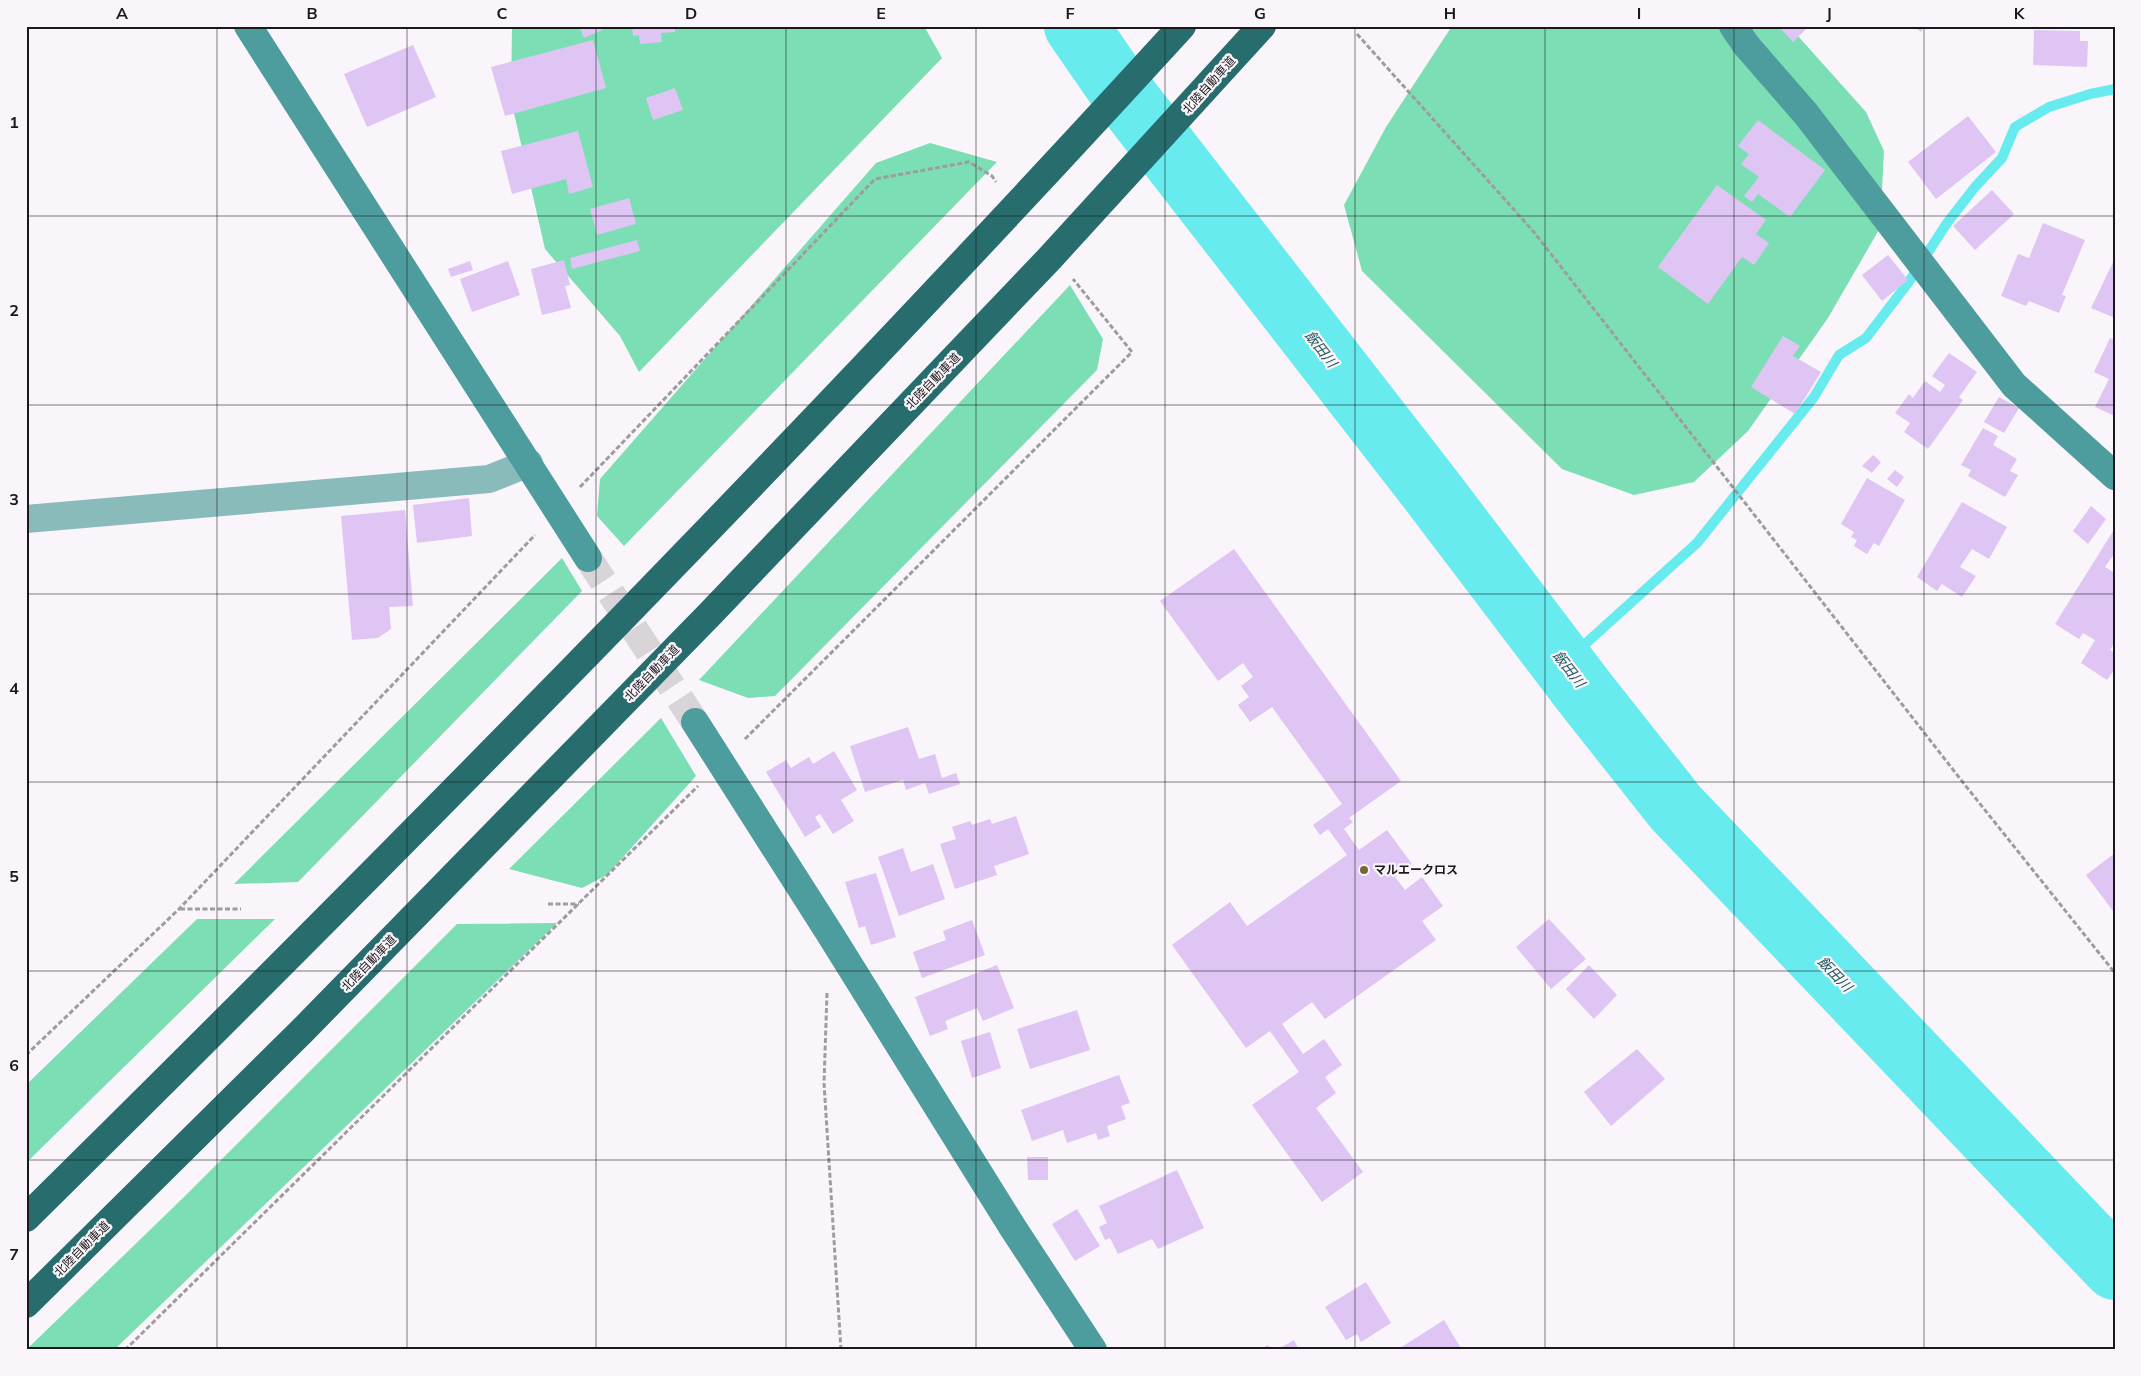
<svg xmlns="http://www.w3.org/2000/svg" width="2141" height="1376" viewBox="0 0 2141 1376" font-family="Mulish,'Noto Sans JP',sans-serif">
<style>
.green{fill:#7cdeb4}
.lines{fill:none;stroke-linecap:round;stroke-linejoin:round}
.stream{stroke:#68ebee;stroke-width:10}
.river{stroke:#68ebee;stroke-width:64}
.building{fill:#dec5f4}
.secondary-tunnel{stroke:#d8d4d8;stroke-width:28;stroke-dasharray:28 14;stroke-linecap:butt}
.path{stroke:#9f9ca0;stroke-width:3;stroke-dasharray:5 2.5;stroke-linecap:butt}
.street{stroke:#8abbbb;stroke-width:28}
.secondary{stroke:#4d9d9e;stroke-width:28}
.highway{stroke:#276d6e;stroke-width:28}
.grid{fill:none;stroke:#1a181a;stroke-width:1;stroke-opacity:0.55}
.poi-dot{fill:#7a6535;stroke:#f9f5fa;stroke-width:2}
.labels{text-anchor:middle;stroke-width:4.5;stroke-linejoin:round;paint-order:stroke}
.street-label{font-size:12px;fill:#1a181a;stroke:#f9f5fa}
.poi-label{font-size:12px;font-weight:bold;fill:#1a181a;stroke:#f9f5fa;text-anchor:start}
.water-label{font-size:14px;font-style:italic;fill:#1e5658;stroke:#f9f5fa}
.neatline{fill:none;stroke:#1a181a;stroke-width:2}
.grid-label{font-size:16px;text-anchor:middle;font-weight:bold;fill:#1a181a}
</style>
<rect width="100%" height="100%" fill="#f9f5fa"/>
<path class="green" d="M 512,26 L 924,26 L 942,58 L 639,372 L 620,336 L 545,249 L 511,100 Z
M 1452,26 L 1789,26 L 1866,112 L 1884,151 L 1880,228 L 1828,318 L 1748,431 L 1694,482 L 1634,495 L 1562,469 L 1362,271 L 1344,205 L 1386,127 Z
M 930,143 L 997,162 L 624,546 L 597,516 L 600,479 L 876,163 Z
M 1070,285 L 1103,339 L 1097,370 L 775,696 L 748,698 L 699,680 Z
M 562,558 L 582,591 L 298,882 L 234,884 Z
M 661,718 L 696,776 L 607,875 L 582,888 L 509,869 Z
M 197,919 L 275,919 L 26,1163 L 26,1085 Z
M 557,923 L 114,1350 L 26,1350 L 184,1197 L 457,924 Z"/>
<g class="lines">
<path class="stream" d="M 1563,664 L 1697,543 L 1814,397 L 1839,355 L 1866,338 L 1908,283 L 1947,223 L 1975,187 L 2002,158 L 2015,127 L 2049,107 L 2090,94 L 2115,89"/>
<path class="river" d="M 1076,26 L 1121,91 L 1434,494 L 1585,693 L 1676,808 L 2115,1268"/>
</g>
<path class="building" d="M 583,26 L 611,26 L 584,38 L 580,28 Z
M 632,26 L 675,26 L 675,32 L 661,33 L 662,42 L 640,44 L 639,35 L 633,36 Z
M 1778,26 L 1809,26 L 1793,42 Z
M 1913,26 L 1925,26 L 1921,32 Z
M 2034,30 L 2080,31 L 2080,41 L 2088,41 L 2087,67 L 2033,65 Z
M 593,40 L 606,88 L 505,116 L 491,67 Z
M 413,45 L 436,97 L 367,127 L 344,74 Z
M 675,88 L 683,110 L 653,120 L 646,98 Z
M 1968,116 L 1996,152 L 1936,199 L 1908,162 Z
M 1758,120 L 1825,170 L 1790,217 L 1758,194 L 1752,202 L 1744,196 L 1759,177 L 1741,164 L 1749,154 L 1738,146 Z
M 578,131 L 593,187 L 569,194 L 566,179 L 512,194 L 501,151 Z
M 1717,185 L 1766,220 L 1756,234 L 1769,243 L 1754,265 L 1742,257 L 1708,304 L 1658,267 Z
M 1992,190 L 2014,214 L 1975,250 L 1953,226 Z
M 629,198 L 636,224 L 597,235 L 590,209 Z
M 2043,223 L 2085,240 L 2062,295 L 2066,296 L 2059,313 L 2029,301 L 2026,306 L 2001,296 L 2018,254 L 2029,258 Z
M 637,240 L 640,251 L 572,269 L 570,258 Z
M 1888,255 L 1908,280 L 1882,301 L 1862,275 Z
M 2115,258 L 2115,318 L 2091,308 Z
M 564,260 L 570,285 L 565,286 L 571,308 L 542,315 L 531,269 Z
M 470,261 L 473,270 L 451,277 L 448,269 Z
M 508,261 L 520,295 L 472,312 L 460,279 Z
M 1783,336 L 1800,346 L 1793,356 L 1821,372 L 1795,414 L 1751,387 Z
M 2110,338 L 2115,340 L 2115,416 L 2095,407 L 2109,379 L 2094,372 Z
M 1949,353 L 1977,372 L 1959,397 L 1963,400 L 1928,449 L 1904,432 L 1910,423 L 1895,413 L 1909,394 L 1913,398 L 1925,381 L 1940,392 L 1945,385 L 1932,376 Z
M 1999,397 L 2019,408 L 2004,433 L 1984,422 Z
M 1983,428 L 1998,436 L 1993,445 L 2017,459 L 2010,471 L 2018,475 L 2005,497 L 1968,476 L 1971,470 L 1961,465 Z
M 1873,455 L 1881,462 L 1872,473 L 1862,466 Z
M 1895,470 L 1904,477 L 1897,487 L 1887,479 Z
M 1867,478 L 1905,500 L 1879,546 L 1874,543 L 1867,554 L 1854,546 L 1857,540 L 1851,537 L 1854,532 L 1841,524 Z
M 469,498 L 472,536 L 417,543 L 413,505 Z
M 1962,502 L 2007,527 L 1989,559 L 1972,549 L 1960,567 L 1976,576 L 1962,597 L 1942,584 L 1937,591 L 1917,577 Z
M 2091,506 L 2106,519 L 2088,544 L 2073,531 Z
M 405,510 L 413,606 L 389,607 L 391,629 L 378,638 L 352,640 L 341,516 Z
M 2115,528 L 2115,553 L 2105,567 L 2115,573 L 2115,642 L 2110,650 L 2115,653 L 2115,669 L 2107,680 L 2081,663 L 2095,640 L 2083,633 L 2079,639 L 2055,624 Z
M 1234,549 L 1401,781 L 1349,818 L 1353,822 L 1344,829 L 1359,850 L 1387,830 L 1412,864 L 1395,877 L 1405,890 L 1422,877 L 1443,906 L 1422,921 L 1436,940 L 1325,1019 L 1312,1002 L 1282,1024 L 1303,1054 L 1324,1039 L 1342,1065 L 1325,1077 L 1336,1093 L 1316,1108 L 1363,1172 L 1322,1202 L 1252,1105 L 1299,1072 L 1270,1031 L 1246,1048 L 1172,945 L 1230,902 L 1247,926 L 1347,855 L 1328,829 L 1320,835 L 1313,825 L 1342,804 L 1272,707 L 1250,722 L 1238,705 L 1249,697 L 1241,686 L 1253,677 L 1243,663 L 1218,681 L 1160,601 Z
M 908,727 L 919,759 L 935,754 L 942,778 L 956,773 L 960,784 L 929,794 L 925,783 L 906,790 L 903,780 L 865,792 L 850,746 Z
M 834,751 L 857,790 L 841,800 L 854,821 L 833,834 L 820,814 L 815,817 L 821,827 L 805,837 L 766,772 L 786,760 L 791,768 L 809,757 L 813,764 Z
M 1016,816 L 1029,854 L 994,866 L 997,875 L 955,889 L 940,844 L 956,839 L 952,827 L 970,821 L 972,825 L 990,819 L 992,824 Z
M 903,848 L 911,872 L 933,864 L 945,899 L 899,916 L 878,857 Z
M 2115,853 L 2115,910 L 2113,911 L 2086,875 Z
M 876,873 L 896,937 L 871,945 L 865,926 L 859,928 L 845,882 Z
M 1549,919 L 1586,959 L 1551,989 L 1516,947 Z
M 972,920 L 985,955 L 922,978 L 913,952 L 946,940 L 943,931 Z
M 997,965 L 1014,1008 L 983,1021 L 977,1008 L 945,1021 L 948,1029 L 930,1036 L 915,997 Z
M 1589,965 L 1617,995 L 1594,1019 L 1566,989 Z
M 1077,1010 L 1090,1050 L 1030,1069 L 1017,1029 Z
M 990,1032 L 1001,1068 L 972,1078 L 961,1041 Z
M 1637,1049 L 1665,1079 L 1611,1126 L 1584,1092 Z
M 1119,1075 L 1130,1103 L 1121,1106 L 1126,1119 L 1107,1126 L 1110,1136 L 1098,1140 L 1096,1133 L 1067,1143 L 1063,1130 L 1032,1141 L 1021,1110 Z
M 1027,1157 L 1048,1157 L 1048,1180 L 1028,1180 Z
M 1177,1170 L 1204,1228 L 1158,1249 L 1152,1239 L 1118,1254 L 1110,1238 L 1105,1240 L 1099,1227 L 1107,1223 L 1099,1206 Z
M 1077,1209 L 1100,1246 L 1075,1261 L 1052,1224 Z
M 1366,1282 L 1391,1323 L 1361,1342 L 1357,1334 L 1346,1340 L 1325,1307 Z
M 1444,1320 L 1462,1350 L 1397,1350 Z
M 1294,1340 L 1299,1350 L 1277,1350 Z
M 1268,1345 L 1271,1350 L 1259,1350 Z"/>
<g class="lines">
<path class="secondary-tunnel" d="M 588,558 L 695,722"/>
<path class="path" d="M 1357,34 L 1533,231 L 1965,785 L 2115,973
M 580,487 L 875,179 L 969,162 L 992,176 L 996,182
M 745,739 L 1132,352 L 1073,279
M 548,904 L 579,904
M 180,909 L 241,909
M 827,993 L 824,1083 L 841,1350
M 26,1055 L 179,909 L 535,535
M 125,1350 L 698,786"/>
<path class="street" d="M 26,519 L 489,479 L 529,463"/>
<path class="secondary" d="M 248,26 L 588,558
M 1733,26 L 1746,45 L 1806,114 L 2014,385 L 2115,476
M 695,722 L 830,934 L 1013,1228 L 1093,1350"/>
<path class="highway" d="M 26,1218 C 420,829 808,435 1182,26
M 26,1304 L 303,1030 L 709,615 L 1050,258 L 1262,26"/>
</g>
<path class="grid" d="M 217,26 L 217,1350M 407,26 L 407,1350M 596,26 L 596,1350M 786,26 L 786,1350M 976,26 L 976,1350M 1165,26 L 1165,1350M 1355,26 L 1355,1350M 1545,26 L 1545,1350M 1734,26 L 1734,1350M 1924,26 L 1924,1350M 26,216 L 2115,216M 26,405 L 2115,405M 26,594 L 2115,594M 26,782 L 2115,782M 26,971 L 2115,971M 26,1160 L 2115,1160"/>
<circle class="poi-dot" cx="1364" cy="870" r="5"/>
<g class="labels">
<g class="street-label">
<text transform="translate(1209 85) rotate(-48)" y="4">北陸自動車道</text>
<text transform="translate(933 381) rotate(-46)" y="4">北陸自動車道</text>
<text transform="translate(652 673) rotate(-46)" y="4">北陸自動車道</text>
<text transform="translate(369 963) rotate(-46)" y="4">北陸自動車道</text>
<text transform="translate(82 1249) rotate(-45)" y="4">北陸自動車道</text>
</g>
<g class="poi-label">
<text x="1374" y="874">マルエークロス</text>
</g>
<g class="water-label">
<text transform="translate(1321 349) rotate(52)" y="5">飯田川</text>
<text transform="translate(1569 669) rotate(52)" y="5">飯田川</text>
<text transform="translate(1835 974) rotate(46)" y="5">飯田川</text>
</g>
</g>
<rect width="2141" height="1376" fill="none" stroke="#f9f5fa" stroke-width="55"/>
<rect x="28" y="28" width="2086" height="1320" class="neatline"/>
<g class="grid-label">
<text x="122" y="19">A</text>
<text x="312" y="19">B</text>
<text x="502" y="19">C</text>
<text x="691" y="19">D</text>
<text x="881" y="19">E</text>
<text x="1070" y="19">F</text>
<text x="1260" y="19">G</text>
<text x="1450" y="19">H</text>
<text x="1639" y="19">I</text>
<text x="1829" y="19">J</text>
<text x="2019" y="19">K</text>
<text x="14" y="128">1</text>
<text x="14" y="316">2</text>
<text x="14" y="505">3</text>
<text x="14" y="694">4</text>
<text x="14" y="882">5</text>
<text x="14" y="1071">6</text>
<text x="14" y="1260">7</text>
</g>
</svg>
